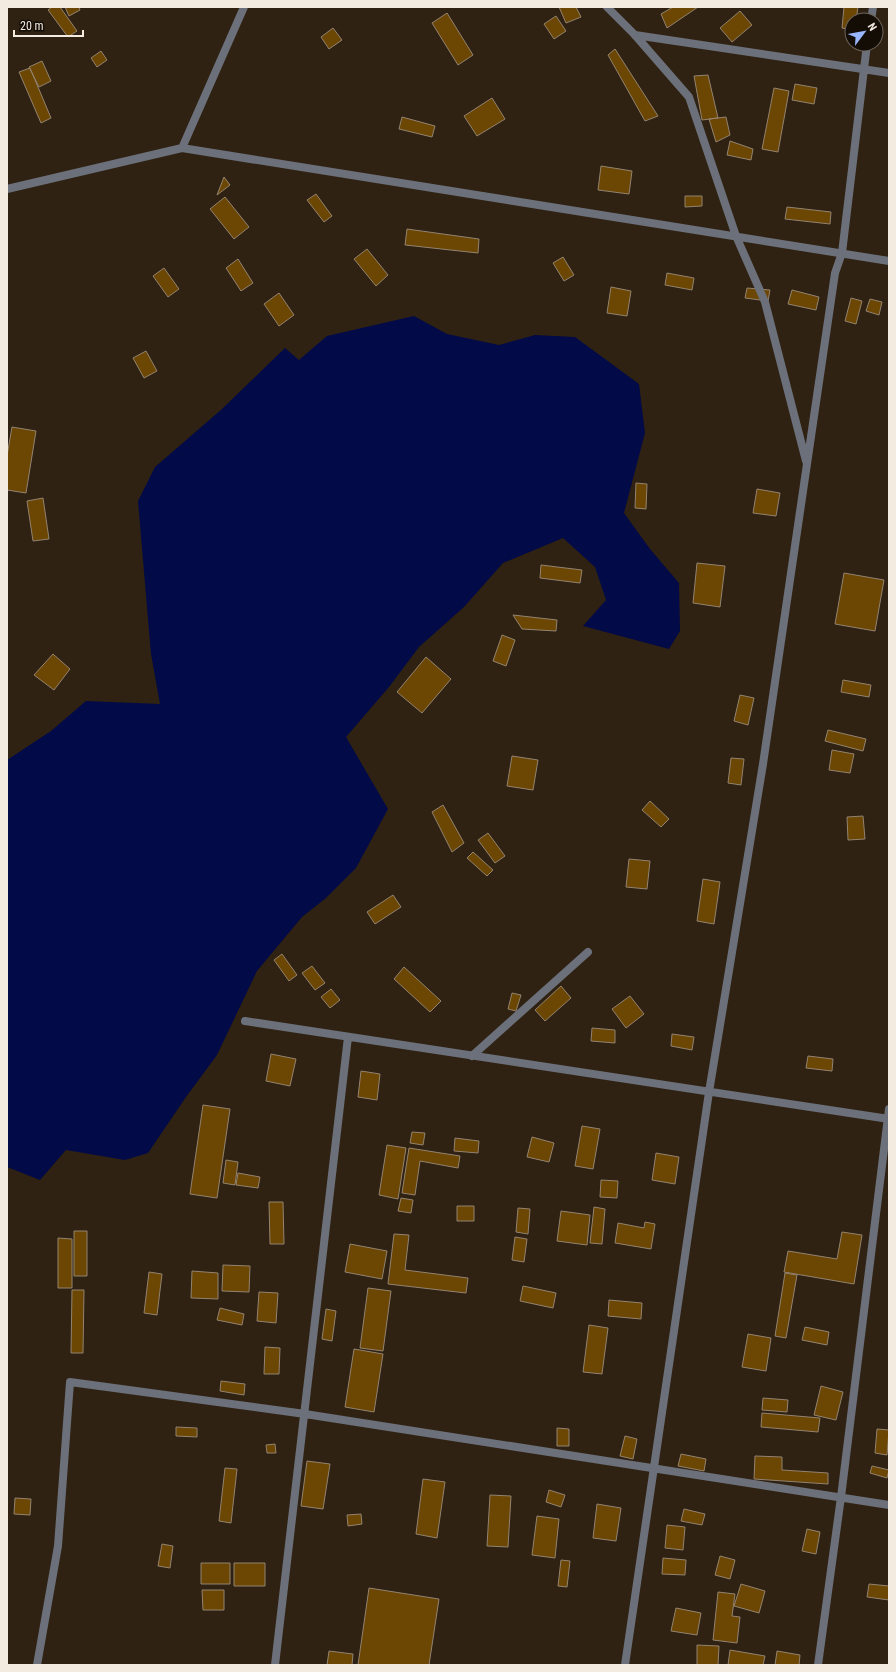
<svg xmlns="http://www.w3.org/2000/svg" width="896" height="1672" viewBox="0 0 896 1672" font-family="'Roboto Condensed',sans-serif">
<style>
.water{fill:#020a48}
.building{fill:#6c4603;stroke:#938370}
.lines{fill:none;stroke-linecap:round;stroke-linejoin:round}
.minor{stroke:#6c707a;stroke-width:8}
</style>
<rect width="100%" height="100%" fill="#2f2212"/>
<path class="water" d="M 414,316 L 447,334 L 499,345 L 535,335 L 575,337 L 639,384 L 645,433 L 624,513 L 650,549 L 679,583 L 680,631 L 669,649 L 583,626 L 606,600 L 595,567 L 563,538 L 503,563 L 464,607 L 419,647 L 389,687 L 346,737 L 388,809 L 356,868 L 326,898 L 302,917 L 257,971 L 217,1055 L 186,1097 L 148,1153 L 125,1160 L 66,1150 L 40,1180 L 7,1167 L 7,760 L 51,731 L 86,701 L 160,704 L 151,654 L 138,501 L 155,467 L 222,409 L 285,348 L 299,360 L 327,336 Z"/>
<path class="building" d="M 52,7 L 60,7 L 77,31 L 68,37 L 48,10 Z
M 65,7 L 79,7 L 80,10 L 69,16 Z
M 559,7 L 576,7 L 581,17 L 566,23 Z
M 673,7 L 698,7 L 667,28 L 661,14 Z
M 844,7 L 858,7 L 856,20 L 852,20 L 852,30 L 842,28 Z
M 740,11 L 752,25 L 732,42 L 720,28 Z
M 447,13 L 473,55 L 458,65 L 432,23 Z
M 556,16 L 566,31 L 554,39 L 544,24 Z
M 333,28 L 342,40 L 329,49 L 321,37 Z
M 615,49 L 658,116 L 645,121 L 608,55 Z
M 101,51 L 107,60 L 97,67 L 91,58 Z
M 42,61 L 51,81 L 39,87 L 29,67 Z
M 30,68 L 51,118 L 41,123 L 19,72 Z
M 708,75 L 718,118 L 702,120 L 694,76 Z
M 795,84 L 817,88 L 814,104 L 792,100 Z
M 774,88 L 789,91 L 778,152 L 762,149 Z
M 492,98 L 505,119 L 477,136 L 464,116 Z
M 402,117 L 435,126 L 432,137 L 399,129 Z
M 726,117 L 730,135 L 716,142 L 709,119 Z
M 730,141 L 753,149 L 751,160 L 727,155 Z
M 601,166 L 632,171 L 629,194 L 598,190 Z
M 224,177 L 230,185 L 217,195 Z
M 316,194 L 332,216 L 324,222 L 307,200 Z
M 685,196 L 702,196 L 702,206 L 685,207 Z
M 225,197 L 249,227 L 234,239 L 210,209 Z
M 787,207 L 831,212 L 830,224 L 785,219 Z
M 407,229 L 479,239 L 478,253 L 405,245 Z
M 367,249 L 388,275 L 376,286 L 354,259 Z
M 563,257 L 574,275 L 564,281 L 553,263 Z
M 238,259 L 253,283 L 241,291 L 226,268 Z
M 164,268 L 179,289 L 168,297 L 153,276 Z
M 667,273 L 694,278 L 692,290 L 665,285 Z
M 611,287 L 631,291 L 627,316 L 607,313 Z
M 747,288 L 770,290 L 768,301 L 745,298 Z
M 792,290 L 819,297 L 816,310 L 788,304 Z
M 279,293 L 294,315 L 279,326 L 264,304 Z
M 851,298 L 862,301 L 856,324 L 845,321 Z
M 870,299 L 882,302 L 879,315 L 866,311 Z
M 146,351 L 157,371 L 144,378 L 133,358 Z
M 12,427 L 36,431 L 26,493 L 7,490 L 7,456 Z
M 636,483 L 647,484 L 646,509 L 635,508 Z
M 757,489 L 780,493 L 776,516 L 753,513 Z
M 43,498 L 49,539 L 33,541 L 27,501 Z
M 697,563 L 725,566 L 720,607 L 693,603 Z
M 541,565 L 582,570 L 580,583 L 540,578 Z
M 844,573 L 884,580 L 875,631 L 835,624 Z
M 513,615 L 557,620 L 556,631 L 522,629 Z
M 502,635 L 515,640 L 506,666 L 493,661 Z
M 53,654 L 70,669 L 54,690 L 34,675 Z
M 426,657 L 451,679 L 422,713 L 397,692 Z
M 843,680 L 871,685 L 869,697 L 841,692 Z
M 740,695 L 754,698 L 748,725 L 734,721 Z
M 828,730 L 866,739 L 863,751 L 825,741 Z
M 832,750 L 854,754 L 850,773 L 829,770 Z
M 512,756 L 538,760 L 533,790 L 507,786 Z
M 731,758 L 744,759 L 741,785 L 728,783 Z
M 650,801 L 669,819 L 661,827 L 642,810 Z
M 443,805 L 464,843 L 452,852 L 432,812 Z
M 863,816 L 865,839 L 848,840 L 847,817 Z
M 488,833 L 505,856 L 495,863 L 478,840 Z
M 473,852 L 493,870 L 487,876 L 467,858 Z
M 629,859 L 650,861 L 647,889 L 626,887 Z
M 703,879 L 720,882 L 714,924 L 697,921 Z
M 393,895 L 401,907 L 375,924 L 367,912 Z
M 282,954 L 297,975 L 289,981 L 274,960 Z
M 312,966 L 325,983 L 315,990 L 302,973 Z
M 404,967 L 441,1001 L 430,1012 L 394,979 Z
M 561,986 L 571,998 L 545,1021 L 535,1010 Z
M 331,989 L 340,1000 L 330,1008 L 321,997 Z
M 512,993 L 521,995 L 516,1011 L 508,1009 Z
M 630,996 L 644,1014 L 626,1028 L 612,1009 Z
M 592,1028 L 615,1030 L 615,1043 L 591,1041 Z
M 672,1034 L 694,1037 L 692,1050 L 671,1046 Z
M 271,1054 L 296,1059 L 290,1086 L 266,1081 Z
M 808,1056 L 833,1059 L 832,1071 L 806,1068 Z
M 361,1071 L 380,1074 L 377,1100 L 358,1097 Z
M 203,1105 L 230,1109 L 217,1198 L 190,1194 Z
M 582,1126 L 600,1129 L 593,1169 L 575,1166 Z
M 412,1132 L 425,1133 L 423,1145 L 410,1143 Z
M 532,1137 L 554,1143 L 549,1162 L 527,1157 Z
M 455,1138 L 479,1141 L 478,1153 L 454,1151 Z
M 387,1145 L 406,1148 L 398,1199 L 379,1195 Z
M 409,1148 L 460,1156 L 458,1168 L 420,1161 L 415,1195 L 402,1193 Z
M 656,1153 L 679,1157 L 675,1184 L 652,1180 Z
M 226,1160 L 238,1162 L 235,1185 L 223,1183 Z
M 238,1173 L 260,1177 L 258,1188 L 236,1185 Z
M 601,1180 L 618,1181 L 617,1198 L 600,1197 Z
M 401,1198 L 413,1200 L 411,1213 L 398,1211 Z
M 269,1202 L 283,1202 L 284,1244 L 270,1244 Z
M 457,1206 L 474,1206 L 474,1221 L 457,1221 Z
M 594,1207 L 605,1209 L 602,1244 L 590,1243 Z
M 518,1208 L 530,1209 L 528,1234 L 516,1232 Z
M 561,1211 L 590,1215 L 587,1245 L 557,1241 Z
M 645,1222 L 655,1224 L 651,1249 L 615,1243 L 618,1223 L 644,1228 Z
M 74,1231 L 87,1231 L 87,1276 L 74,1276 Z
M 842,1232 L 862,1235 L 854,1284 L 784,1272 L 788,1251 L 837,1259 Z
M 394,1234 L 409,1235 L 405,1270 L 468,1278 L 466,1293 L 388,1284 Z
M 515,1237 L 527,1239 L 524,1262 L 512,1260 Z
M 58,1238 L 72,1239 L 72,1288 L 58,1288 Z
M 350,1244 L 387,1251 L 382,1279 L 345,1272 Z
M 223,1265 L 250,1266 L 249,1292 L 222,1291 Z
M 192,1271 L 218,1273 L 218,1299 L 191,1298 Z
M 149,1272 L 162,1274 L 157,1315 L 144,1313 Z
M 785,1273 L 797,1275 L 786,1338 L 775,1336 Z
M 523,1286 L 556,1293 L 553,1308 L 520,1301 Z
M 368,1288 L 391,1291 L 383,1351 L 360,1348 Z
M 72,1290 L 84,1290 L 83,1353 L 71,1353 Z
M 259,1292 L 278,1293 L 276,1323 L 257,1321 Z
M 609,1300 L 642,1303 L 641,1319 L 608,1316 Z
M 220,1308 L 244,1314 L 242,1325 L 217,1320 Z
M 326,1309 L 336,1311 L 332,1341 L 322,1339 Z
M 589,1325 L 608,1328 L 602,1374 L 583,1372 Z
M 805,1327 L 829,1332 L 827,1345 L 802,1340 Z
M 748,1334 L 771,1338 L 766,1371 L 742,1367 Z
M 265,1347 L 280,1348 L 279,1374 L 264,1374 Z
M 354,1349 L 383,1354 L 374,1412 L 345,1407 Z
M 221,1381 L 245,1384 L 244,1395 L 220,1391 Z
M 821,1386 L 843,1392 L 836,1420 L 814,1415 Z
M 763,1398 L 788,1400 L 787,1412 L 762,1410 Z
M 762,1413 L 820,1418 L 818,1432 L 761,1427 Z
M 176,1427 L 197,1428 L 197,1437 L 176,1436 Z
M 557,1428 L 569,1429 L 569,1446 L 557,1446 Z
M 877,1429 L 889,1430 L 887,1455 L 875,1453 Z
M 625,1436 L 637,1439 L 633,1459 L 620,1456 Z
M 275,1444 L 276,1453 L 267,1453 L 266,1445 Z
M 681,1454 L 706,1459 L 704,1471 L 678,1466 Z
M 755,1456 L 782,1457 L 782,1470 L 828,1473 L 828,1484 L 754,1479 Z
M 307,1461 L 330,1464 L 323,1509 L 301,1506 Z
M 872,1466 L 889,1470 L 887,1478 L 870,1473 Z
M 225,1468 L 237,1469 L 231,1523 L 219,1521 Z
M 423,1479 L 445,1482 L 437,1538 L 416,1534 Z
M 549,1490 L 565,1495 L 561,1507 L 546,1502 Z
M 490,1495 L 511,1496 L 508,1547 L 487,1546 Z
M 15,1498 L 31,1499 L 30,1515 L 14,1514 Z
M 597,1504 L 621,1508 L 616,1541 L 593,1538 Z
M 684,1509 L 705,1514 L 702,1525 L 681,1521 Z
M 361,1514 L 362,1524 L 348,1526 L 347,1515 Z
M 537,1516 L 559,1519 L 555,1558 L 532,1555 Z
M 667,1525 L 685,1527 L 683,1550 L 665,1548 Z
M 807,1529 L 820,1532 L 816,1554 L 802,1551 Z
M 162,1544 L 173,1546 L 170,1568 L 158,1566 Z
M 720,1556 L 735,1560 L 730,1579 L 715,1575 Z
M 663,1558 L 686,1560 L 685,1575 L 662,1574 Z
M 561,1560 L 570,1561 L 567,1587 L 558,1586 Z
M 201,1563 L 230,1563 L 230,1584 L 201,1584 Z
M 234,1563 L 265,1563 L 265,1586 L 234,1586 Z
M 741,1584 L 765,1591 L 759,1613 L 734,1606 Z
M 869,1584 L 889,1586 L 889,1600 L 867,1597 Z
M 369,1588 L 439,1599 L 429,1665 L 358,1665 Z
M 202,1590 L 224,1590 L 224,1610 L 203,1610 Z
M 718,1592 L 735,1594 L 732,1616 L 740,1617 L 737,1643 L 713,1640 Z
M 676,1608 L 701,1613 L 697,1635 L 671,1631 Z
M 697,1645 L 719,1646 L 718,1665 L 697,1665 Z
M 730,1650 L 765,1656 L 763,1665 L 728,1665 Z
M 329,1651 L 353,1654 L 352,1665 L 327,1665 Z
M 777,1651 L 800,1655 L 799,1665 L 775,1665 Z"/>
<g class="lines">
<path class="minor" d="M 607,7 L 635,35 L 689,97 L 736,236 L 765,302 L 806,461
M 871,20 L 873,7
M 635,35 L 889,73
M 182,148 L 244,7
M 7,189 L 182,148 L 889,261
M 245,1021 L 889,1119
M 472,1056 L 588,952
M 37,1665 L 58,1546 L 70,1382 L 305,1414 L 889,1505
M 275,1665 L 348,1037
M 625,1665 L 709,1092 L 763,764 L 835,273 L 842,253 L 867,44
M 818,1665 L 841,1497 L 889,1109"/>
</g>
<rect width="896" height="1672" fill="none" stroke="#f3eae0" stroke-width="16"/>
<g transform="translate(864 32) rotate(58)"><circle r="19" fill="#130d06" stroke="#6d655d"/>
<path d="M0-3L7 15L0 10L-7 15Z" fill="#97b6fd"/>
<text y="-6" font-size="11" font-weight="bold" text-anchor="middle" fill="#f3eae0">N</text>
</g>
<path d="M14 30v6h69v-6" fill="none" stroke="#f3eae0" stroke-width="2"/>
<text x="20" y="30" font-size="12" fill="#f3eae0" stroke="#130d06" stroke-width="3" paint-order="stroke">20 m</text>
</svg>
